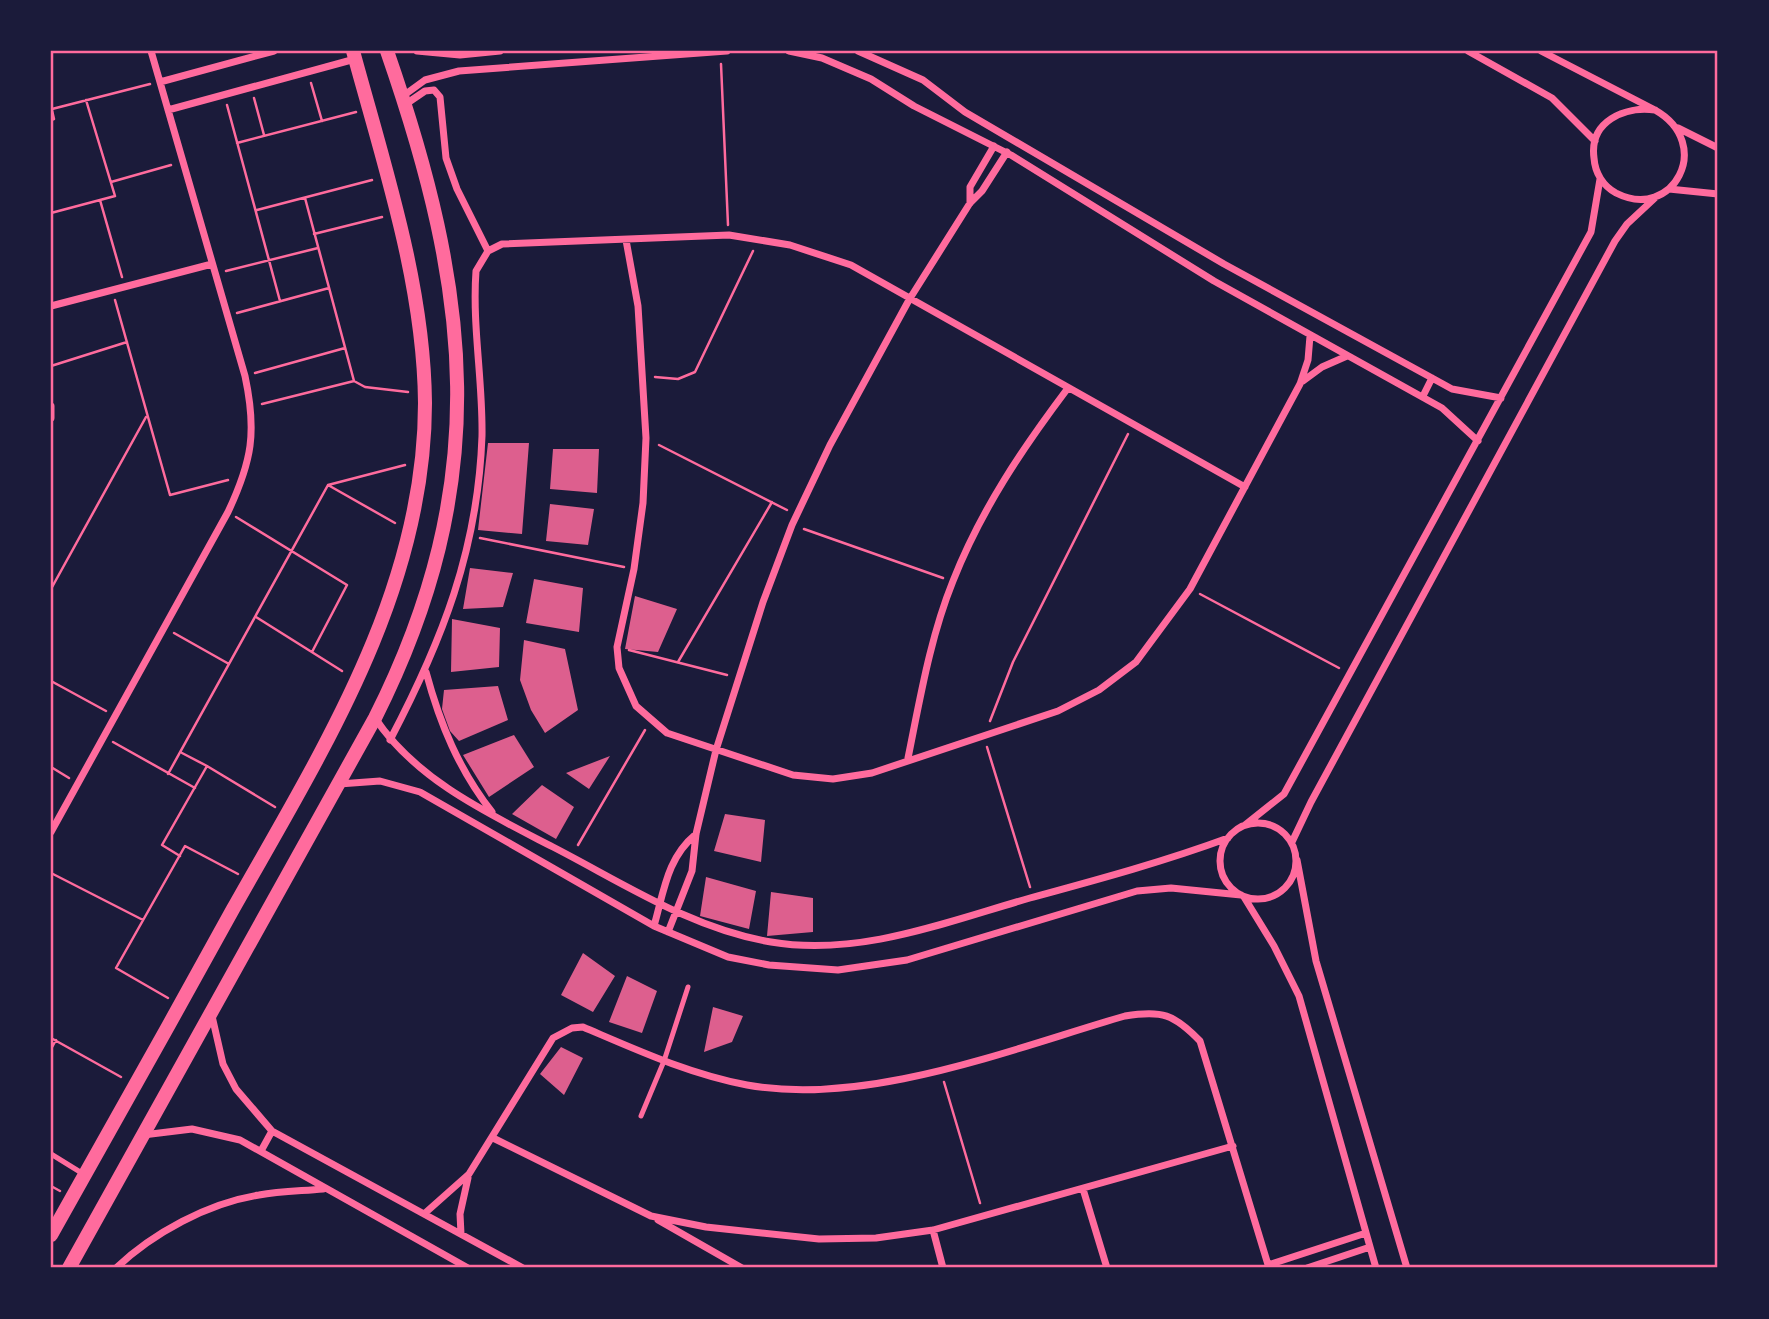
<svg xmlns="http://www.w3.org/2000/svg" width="1769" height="1319" viewBox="0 0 1769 1319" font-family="'Work Sans',sans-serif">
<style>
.building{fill:#dd5f8e}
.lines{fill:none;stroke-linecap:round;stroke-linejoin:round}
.path{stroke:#ff6b9d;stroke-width:2.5}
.service{stroke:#ff6b9d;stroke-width:5}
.minor{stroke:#ff6b9d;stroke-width:7}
.secondary{stroke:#ff6b9d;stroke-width:14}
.neatline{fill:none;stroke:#ff6b9d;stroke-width:2.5}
</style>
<rect width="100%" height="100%" fill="#1b1b3a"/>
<path class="building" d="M 488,443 L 529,443 L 522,534 L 478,530 Z
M 553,449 L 599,449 L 597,493 L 550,489 Z
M 550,504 L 594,509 L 588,545 L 546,541 Z
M 470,568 L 513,573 L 503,607 L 463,609 Z
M 534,579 L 583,588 L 579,632 L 526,623 Z
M 635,596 L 677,609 L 658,652 L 625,649 Z
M 452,619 L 500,628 L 499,667 L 451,672 Z
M 524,640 L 565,649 L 578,710 L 545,733 L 531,710 L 520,680 Z
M 498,686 L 508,720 L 459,741 L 450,731 L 442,709 L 444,690 Z
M 514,735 L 534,767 L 489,797 L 463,755 Z
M 610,756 L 589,789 L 566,773 Z
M 542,785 L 574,807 L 556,839 L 512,814 Z
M 725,814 L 765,820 L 761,862 L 714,851 Z
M 706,877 L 756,891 L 749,929 L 700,916 Z
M 771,892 L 813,898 L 813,932 L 767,936 Z
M 583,953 L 615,976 L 593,1012 L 561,995 Z
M 627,976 L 657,991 L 642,1033 L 609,1022 Z
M 713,1007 L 743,1016 L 732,1042 L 704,1052 Z
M 561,1047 L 583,1058 L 564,1095 L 540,1074 Z"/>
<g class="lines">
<path class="path" d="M 721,64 L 728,225
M 311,83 L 322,121
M 254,98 L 264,135
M 227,105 L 280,301
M 51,106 L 54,119 L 51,120
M 52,109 L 150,84
M 237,143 L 356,112
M 111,182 L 171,165
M 305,198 L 354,381 L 365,387 L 408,392
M 100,200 L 122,277
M 257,210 L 372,180
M 51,213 L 115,196 L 86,100
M 314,234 L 382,217
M 226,271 L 318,248
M 115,300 L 170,495 L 228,480
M 237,313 L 329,288
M 51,366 L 127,342
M 255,373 L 345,348
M 655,377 L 678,379 L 695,372 L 753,251
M 262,404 L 354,381
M 659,445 L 787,510
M 328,485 L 395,523
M 236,517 L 347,585 L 312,652
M 804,529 L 943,578
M 480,538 L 624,567
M 51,589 L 146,417
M 1200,594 L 1339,668
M 256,617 L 342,671
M 174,633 L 229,664
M 629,650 L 727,675
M 678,662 L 772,502
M 51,681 L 106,711
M 990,721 L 1013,662 L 1128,434
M 113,742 L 195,788
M 987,747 L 1030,887
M 182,753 L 207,766
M 51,767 L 69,778
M 168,774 L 328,485 L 405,465
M 578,845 L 645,730
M 180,856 L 162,845 L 207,766 L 275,807
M 51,873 L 143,920
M 168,998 L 116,968 L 185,846 L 238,874
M 51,1038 L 121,1077
M 51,1049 L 56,1040
M 944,1082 L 980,1203
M 51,1186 L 60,1191"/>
<path class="service" d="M 641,1116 L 664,1061 L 688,987
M 51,1154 L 85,1175"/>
<path class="minor" d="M 417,51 L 460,55 L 500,51
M 789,51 L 822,58 L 871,79 L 914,106 L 1011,155 L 1214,281 L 1442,408 L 1478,441
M 858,51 L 923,80 L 965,112 L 1224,264 L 1432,378 L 1452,389 L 1501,398
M 1468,51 L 1552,98 L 1595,141
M 1541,51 L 1655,110 C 1715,144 1673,222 1616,193 C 1603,186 1595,173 1594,158 C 1589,121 1625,106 1655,110
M 160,82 L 274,51
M 403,96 L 425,80 L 459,71 L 727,51
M 406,104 L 425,91 L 434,90 L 440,97 L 446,158 L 457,189 L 488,251
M 168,110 L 355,59
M 1678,128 L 1718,148
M 1669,189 L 1718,194
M 970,203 L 970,187 L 994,146
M 626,240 L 638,306 L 646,438 L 643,503 L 634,569 L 617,647 L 619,668 L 636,706 L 667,733 L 793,775 L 833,779 L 872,773 L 1058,711 L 1099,690 L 1136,662 L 1190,589 L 1300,384 L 1308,360 L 1310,336
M 51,306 L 212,264
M 1303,381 L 1322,367 L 1347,356
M 1423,396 L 1432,378
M 51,406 L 51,418
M 426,672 C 440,724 459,770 492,812
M 375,718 C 416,780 489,814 553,847 C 623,883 692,929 771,942 C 859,957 946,922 1030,898 C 1096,880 1163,862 1228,838
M 390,740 C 442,641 478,550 482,436 C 483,381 472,326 476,271 L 488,251 L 502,244 L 729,235 L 790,245 L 851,265 L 1245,487
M 908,758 C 920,699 930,638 953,581 C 981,510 1022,449 1068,388
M 339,784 L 380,781 L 420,792 L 654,926 L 728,957 L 769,965 L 838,970 L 907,960 L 1137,891 L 1171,888 L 1241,895
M1220 861a38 38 0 1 1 76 0a38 38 0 1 1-76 0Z
M 1245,825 L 1284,794 L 1591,232 L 1600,179
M 51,832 L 228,512 C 252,461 257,432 245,376 L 151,51
M 1292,842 L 1311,802 L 1615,241 L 1627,224 L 1657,196
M 1297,860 L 1316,961 L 1407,1268
M 1244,897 L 1274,946 L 1299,996 L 1376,1268
M 654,926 C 664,891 667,858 696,834
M 668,932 L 692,871 L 696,834 L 716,750 L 763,602 L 792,525 L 830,445 L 909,300 L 970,203 L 982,191 L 1007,152
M 212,1016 L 223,1064 L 236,1089 L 272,1131 L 523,1268
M 143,1135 L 192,1129 L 240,1140 L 468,1268
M 493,1138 L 651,1216 L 706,1227 L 819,1239 L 876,1238 L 933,1230 L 1233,1146
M 261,1151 L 272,1131
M 1083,1189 L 1107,1268
M 424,1214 L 469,1174 L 553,1038 L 572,1028 L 583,1027 C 637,1050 689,1074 747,1085 C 866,1107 1011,1049 1125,1016 C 1162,1010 1174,1014 1200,1041 L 1269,1268
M 658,1220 L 742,1268
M 933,1230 L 943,1268
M 461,1234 L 460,1214 L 468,1178
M 1268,1265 L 1366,1233
M 116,1268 C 153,1233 208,1203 259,1195 C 280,1191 302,1191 323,1189
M 1307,1268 L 1370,1247"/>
<path class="secondary" d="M 51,1235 C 112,1127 173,1018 233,909 C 322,751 425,591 425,403 C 424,284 384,165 353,51
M 69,1268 L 375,718 C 494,481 471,293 387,51"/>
</g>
<rect width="1769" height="1319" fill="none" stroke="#1b1b3a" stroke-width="105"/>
<rect x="52" y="52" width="1664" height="1214" class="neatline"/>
</svg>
